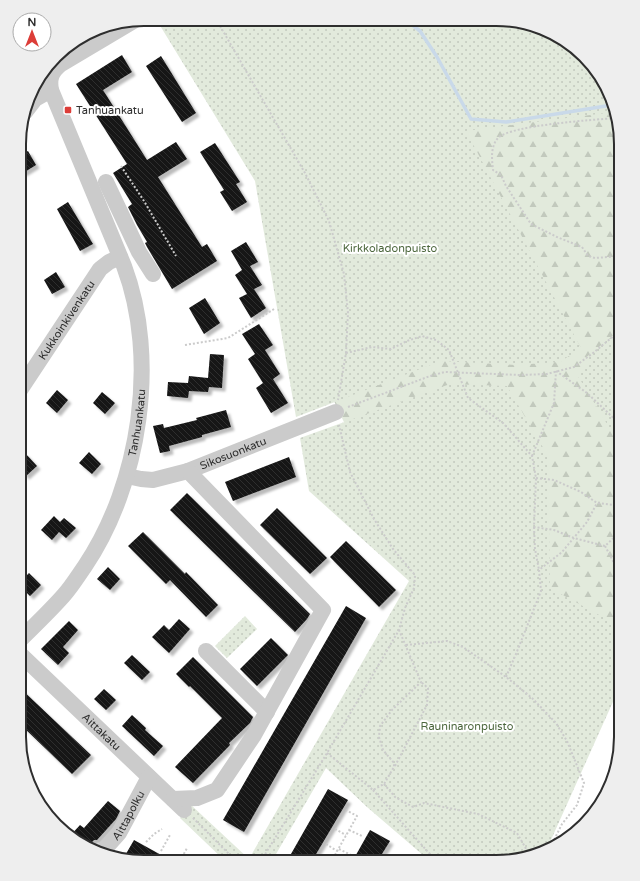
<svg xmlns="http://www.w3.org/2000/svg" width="640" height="881" viewBox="0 0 640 881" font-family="'Varela Round',sans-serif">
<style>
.forest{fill:url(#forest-firs)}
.park{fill:url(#park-dots)}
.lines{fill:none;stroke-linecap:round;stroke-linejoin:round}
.stream{stroke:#c9d9e9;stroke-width:3.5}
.building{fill:url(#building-back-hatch);filter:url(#shadow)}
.path{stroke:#cbcbcb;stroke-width:2;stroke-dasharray:2 2;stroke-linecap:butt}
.minor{stroke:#cbcbcb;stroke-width:16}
.poi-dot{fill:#dc3d38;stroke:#fff;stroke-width:1.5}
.labels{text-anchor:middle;stroke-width:4;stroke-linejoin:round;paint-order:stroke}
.poi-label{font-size:11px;fill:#2e2e2e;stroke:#fff;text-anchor:start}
.park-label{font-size:11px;fill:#4c673d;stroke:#fff}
.street-label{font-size:11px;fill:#2e2e2e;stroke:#fff}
.rim{fill:none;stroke:#2e2e2e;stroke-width:2}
</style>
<defs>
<pattern id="forest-firs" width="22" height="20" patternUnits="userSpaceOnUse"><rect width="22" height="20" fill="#e2eadc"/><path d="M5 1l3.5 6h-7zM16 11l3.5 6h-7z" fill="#c2c9bd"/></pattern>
<pattern id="park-dots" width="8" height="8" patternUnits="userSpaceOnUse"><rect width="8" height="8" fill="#e2eadc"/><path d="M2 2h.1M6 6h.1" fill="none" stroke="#c2c9bd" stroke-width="1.8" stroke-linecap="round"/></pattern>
<pattern id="building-back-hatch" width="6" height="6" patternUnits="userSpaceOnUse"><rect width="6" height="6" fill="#151515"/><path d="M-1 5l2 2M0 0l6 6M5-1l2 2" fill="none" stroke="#2f2f2f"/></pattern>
<filter id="shadow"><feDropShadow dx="3.5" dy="3.5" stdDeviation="1" flood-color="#0004"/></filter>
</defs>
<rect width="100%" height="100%" fill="#fff"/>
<path class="forest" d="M 513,20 L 572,45 L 608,89 L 621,143 L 621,690 L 586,711 L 444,569 L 373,484 L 296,320 Z"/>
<path class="park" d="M 156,19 L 513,20 L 572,45 L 608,89 L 614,112 L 466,131 L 581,348 L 560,362 L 515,365 L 441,361 L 296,417 L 255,181 Z
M 621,329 L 621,447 L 576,373 L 590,363 L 584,359 Z
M 450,384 L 507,386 L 548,456 L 550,588 L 621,627 L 621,684 L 546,851 L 497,862 L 431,862 L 367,807 L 326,768 L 272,861 L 225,861 L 180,818 L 190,804 L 249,859 L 409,581 L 309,491 L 300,438 Z
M 245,616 L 257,629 L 227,658 L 215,646 Z"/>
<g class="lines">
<path class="stream" d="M 406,20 L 420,31 L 437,57 L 471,119 L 506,122 L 612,105"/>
</g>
<path class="building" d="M 122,55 L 132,72 L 103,90 L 147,160 L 176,142 L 187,159 L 158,177 L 202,247 L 207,244 L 217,261 L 172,289 L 147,247 L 145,243 L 147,242 L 137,225 L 128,207 L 132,204 L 113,173 L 127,164 L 76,84 Z
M 161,56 L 196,113 L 182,122 L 146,66 Z
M 215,143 L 240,182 L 236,184 L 247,202 L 232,211 L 220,192 L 224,190 L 200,152 Z
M 28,151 L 36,165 L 23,173 L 20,168 L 20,155 Z
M 68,202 L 93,244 L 80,251 L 57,209 Z
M 246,242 L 258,262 L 250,266 L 262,285 L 254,289 L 266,308 L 251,318 L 239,298 L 247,294 L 235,275 L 242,270 L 231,251 Z
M 56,272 L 65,287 L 52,294 L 44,280 Z
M 205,298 L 220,323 L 204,334 L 189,308 Z
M 259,324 L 273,345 L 265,350 L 280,374 L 273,379 L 288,403 L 271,413 L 256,388 L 263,383 L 248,359 L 255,354 L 242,334 Z
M 210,354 L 224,355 L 222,388 L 209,387 L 208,392 L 189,391 L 188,398 L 167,396 L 168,382 L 188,383 L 189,376 L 208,378 Z
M 57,390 L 68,400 L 57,413 L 46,403 Z
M 102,392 L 115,403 L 105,414 L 93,403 Z
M 226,410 L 231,427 L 202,435 L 202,437 L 169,446 L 170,451 L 160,453 L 153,426 L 163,424 L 164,428 L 197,420 L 196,418 Z
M 89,452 L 101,464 L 92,474 L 79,463 Z
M 25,453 L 37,466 L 26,476 L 19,469 L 20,458 Z
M 289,457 L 296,477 L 233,501 L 225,482 Z
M 187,493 L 310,614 L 307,619 L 295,632 L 170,510 Z
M 277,508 L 327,558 L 310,574 L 260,525 Z
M 54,516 L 60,522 L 64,518 L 76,528 L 66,538 L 59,532 L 52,540 L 41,530 Z
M 143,532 L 185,574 L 186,572 L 218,605 L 206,617 L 170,580 L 166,584 L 128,546 Z
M 346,541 L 396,590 L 379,607 L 330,557 Z
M 108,567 L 120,579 L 110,590 L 97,579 Z
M 29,573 L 41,585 L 30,596 L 19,585 L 19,583 Z
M 346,606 L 366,618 L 244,832 L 223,820 Z
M 179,619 L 190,629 L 169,653 L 152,637 L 164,625 L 169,630 Z
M 69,621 L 78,630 L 63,647 L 69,653 L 58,665 L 41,649 Z
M 271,638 L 288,655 L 257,686 L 240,669 Z
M 132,655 L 150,672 L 142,680 L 124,663 Z
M 193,657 L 253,717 L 250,723 L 229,743 L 230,745 L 193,783 L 175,767 L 222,718 L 190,686 L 189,687 L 176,674 Z
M 19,687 L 91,755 L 72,774 L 19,723 Z
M 104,689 L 116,700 L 106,710 L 94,699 Z
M 132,715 L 146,728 L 145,730 L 163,746 L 154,756 L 122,726 Z
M 328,789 L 348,800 L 312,861 L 287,861 Z
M 108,801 L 120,811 L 116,819 L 97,840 L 94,840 L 89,845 L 69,837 L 80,825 L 84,828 Z
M 370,830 L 390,841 L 377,862 L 352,862 Z
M 134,840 L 172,861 L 128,861 L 123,859 Z"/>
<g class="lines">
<path class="path" d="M 216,19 L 305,173 L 329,221 L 344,274 L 348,313 L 346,353 L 338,400
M 615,118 C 593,120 511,125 498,138 C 490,147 492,160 493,170 L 501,175 L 506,186 L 531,224 L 557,237 L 582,247 L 588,256 L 595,258 L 621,256
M 121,166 L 144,201 L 176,256
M 185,345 L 228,338 L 274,309
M 346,353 L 372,347 L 391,349 L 407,341 L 422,336 L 436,340 L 449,350 L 468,398 L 503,423 L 532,456 L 536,478 L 534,527 L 554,530 L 574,538 L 605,546 L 621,531
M 556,371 L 587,393 L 621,425
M 348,407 L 430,376 L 445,372 L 520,375 L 547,374 L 574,367 L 593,353 L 621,330
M 532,456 L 554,403 L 556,371
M 536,478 L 554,480 L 581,492 L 597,503 L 613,505 L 621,504
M 534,527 L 535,549 L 539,570
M 605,546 L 613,561 L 621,569
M 406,645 L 447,641 L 463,647 L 506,677 L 532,698 L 556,723 L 567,741 L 584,783 L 577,805 L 562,824 L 552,844 L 552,849
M 506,677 L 516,654 L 541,591 L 539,570 L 562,552 L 587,522 L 597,503
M 327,753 L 373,790 L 384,784 L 394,767 L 394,763 L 383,750 L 379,737 L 380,726 L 392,710 L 421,682 L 399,630
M 395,766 L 427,705 L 428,688 L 421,682
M 384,784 L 395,797 L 413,807 L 424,803 L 478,814 L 517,833 L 529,854
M 373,790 L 437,862
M 193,818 L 230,855 L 239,861
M 335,829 L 346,835
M 349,830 L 362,836
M 146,842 L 154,834 L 162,829
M 326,844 L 337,851
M 339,849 L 351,855
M 161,851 L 170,835
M 180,861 L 187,848
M 261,861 L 327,753 L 399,630 L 405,608 L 414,588 L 415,575 L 393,549 L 374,519 L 350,472 L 339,425
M 331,862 L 357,816 L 346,810"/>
<g class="minor">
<path d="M 25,112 L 35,99 L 51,90"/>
<path d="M 106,182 L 139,252 L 153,274"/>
<path id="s1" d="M 20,390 L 100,269 L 109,262 L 120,257"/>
<path id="s2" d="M 127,476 L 141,479 L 153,480 L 188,471 L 336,412"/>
<path id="s3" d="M 19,641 C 34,626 50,611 64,595 C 72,586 78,576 85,566 C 140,484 159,359 124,266 L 51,90 C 49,79 51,72 61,64 L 135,20"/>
<path d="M 206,651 L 267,712"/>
<path id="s4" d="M 19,653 L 184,810"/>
<path d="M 173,799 L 197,798 L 217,790 L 254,735 L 323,610 L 188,471"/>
<path id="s5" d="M 103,851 L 119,833 L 149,777"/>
</g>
</g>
<rect class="poi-dot" x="64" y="106" width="8" height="8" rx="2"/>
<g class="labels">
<g class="poi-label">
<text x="76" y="114">Tanhuankatu</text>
</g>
<g class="park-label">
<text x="390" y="252">Kirkkoladonpuisto</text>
<text x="467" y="730">Rauninaronpuisto</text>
</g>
<g class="street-label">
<text dy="4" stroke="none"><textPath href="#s1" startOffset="84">Kukkoinkivenkatu</textPath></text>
<text dy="4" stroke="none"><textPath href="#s3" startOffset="254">Tanhuankatu</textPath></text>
<text dy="4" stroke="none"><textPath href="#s2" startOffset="111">Sikosuonkatu</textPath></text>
<text dy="4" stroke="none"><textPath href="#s4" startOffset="114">Aittakatu</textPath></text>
<text dy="4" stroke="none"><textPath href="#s5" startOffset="44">Aittapolku</textPath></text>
</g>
</g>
<path d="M0 0H640V881H0ZM144 26H496A118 118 0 0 1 614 144V737A118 118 0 0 1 496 855H144A118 118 0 0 1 26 737V144A118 118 0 0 1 144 26Z" fill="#eee" fill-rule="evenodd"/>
<path class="rim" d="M144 26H496A118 118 0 0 1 614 144V737A118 118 0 0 1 496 855H144A118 118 0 0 1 26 737V144A118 118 0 0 1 144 26Z"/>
<g transform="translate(32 32)"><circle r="19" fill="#ffffff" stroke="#ababab"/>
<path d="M0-3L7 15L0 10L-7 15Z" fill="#dc3d38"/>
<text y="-6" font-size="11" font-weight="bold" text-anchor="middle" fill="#2e2e2e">N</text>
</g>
</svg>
